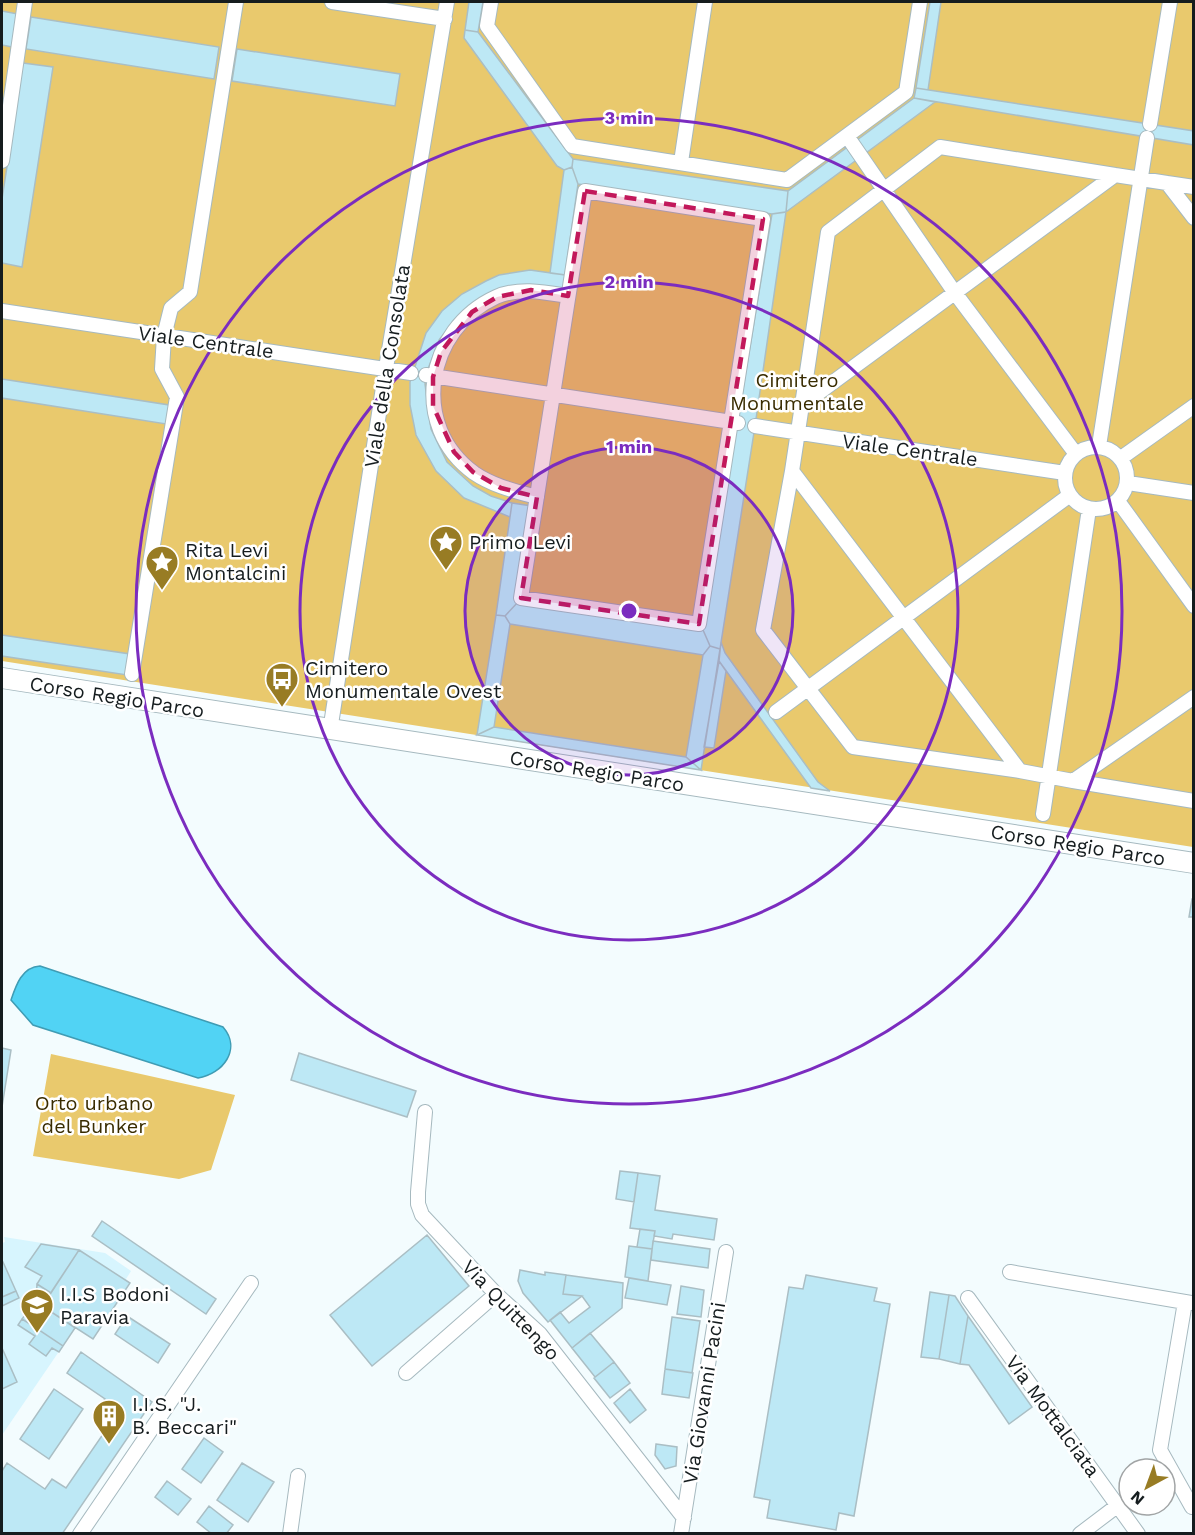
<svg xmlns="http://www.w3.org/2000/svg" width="1195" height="1535" viewBox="0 0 1195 1535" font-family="'Work Sans',sans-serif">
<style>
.built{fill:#d7f5fe}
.green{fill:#e9c96d}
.water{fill:#51d3f4;stroke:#3f9cb4;stroke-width:1.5}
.building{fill:#bde8f5;stroke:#aabec4;stroke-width:1.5}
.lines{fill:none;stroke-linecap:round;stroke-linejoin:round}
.street-casing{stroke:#a6b9bf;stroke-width:16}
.secondary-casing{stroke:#a6b9bf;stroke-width:22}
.street{stroke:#fff;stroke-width:14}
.secondary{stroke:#fff;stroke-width:20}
.marked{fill:#c2185b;fill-opacity:0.2;stroke:#c2185b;stroke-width:4.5;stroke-dasharray:12 8;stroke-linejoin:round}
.ring{fill:none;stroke:#7b2cbf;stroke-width:3}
.labels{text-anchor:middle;stroke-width:5;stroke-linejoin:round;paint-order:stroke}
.street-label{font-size:20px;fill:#151c1e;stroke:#fff}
.park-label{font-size:20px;fill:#392c01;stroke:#fff}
.poi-label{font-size:20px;fill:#151c1e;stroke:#fff;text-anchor:start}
.centre{fill:#7b2cbf;stroke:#fff;stroke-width:3}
.ring-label{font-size:18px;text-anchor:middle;font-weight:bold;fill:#7b2cbf;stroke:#fff;stroke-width:5;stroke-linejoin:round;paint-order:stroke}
</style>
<rect width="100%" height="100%" fill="#f3fcfe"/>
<path class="built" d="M 4,1237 L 105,1253 L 131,1271 L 126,1279 L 130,1283 L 93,1339 L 75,1328 L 2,1435 L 2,1243 L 5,1242 Z"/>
<path class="green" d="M 2,2 L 1193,2 L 1193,847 L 2,661 Z
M 51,1054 L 235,1095 L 211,1170 L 179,1179 L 33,1156 Z"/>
<path class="water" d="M 40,966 L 223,1027 C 242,1049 223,1074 198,1078 L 33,1025 L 11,1000 C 16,985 22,967 40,966 Z"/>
<path class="building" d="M 469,2 L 483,2 L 478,32 L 465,30 Z
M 930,2 L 941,2 L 928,90 L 916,88 Z
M 2,11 L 18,14 L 12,47 L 2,45 Z
M 31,17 L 219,47 L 214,79 L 26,49 Z
M 465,30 L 478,32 L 573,159 L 572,167 L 564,170 L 557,166 L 464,38 Z
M 237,49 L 400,74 L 395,106 L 232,81 Z
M 23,63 L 53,67 L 22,267 L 2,263 L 2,199 Z
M 916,88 L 1194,131 L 1194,145 L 914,98 Z
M 914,98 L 935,102 L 786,212 L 788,191 Z
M 573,159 L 788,191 L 786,212 L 772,214 L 578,184 L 572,167 Z
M 572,167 L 578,184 L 565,275 L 550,273 L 564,170 Z
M 786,212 L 755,426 L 720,649 L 710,646 L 703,630 L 772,214 Z
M 530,270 L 565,275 L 563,290 L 469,307 L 455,319 L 439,340 L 428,369 L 425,384 L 431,429 L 447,462 L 473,486 L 491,496 L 512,503 L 510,517 L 464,498 L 436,471 L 416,435 L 410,405 L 410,382 L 426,333 L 442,311 L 462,294 L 486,281 L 499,275 Z
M 2,379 L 169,405 L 166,424 L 2,398 Z
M 512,503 L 532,506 L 518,602 L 505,616 L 496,615 Z
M 518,602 L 703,630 L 710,646 L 703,655 L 510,624 L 505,616 Z
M 496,615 L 505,616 L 510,624 L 494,727 L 477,735 Z
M 2,635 L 130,654 L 127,675 L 2,656 Z
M 721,642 L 725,653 L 818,782 L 830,791 L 811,788 L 719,661 Z
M 710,646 L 720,649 L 701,770 L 686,757 L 703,655 Z
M 719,661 L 726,671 L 714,748 L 704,747 Z
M 494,727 L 686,757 L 701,770 L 477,735 Z
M 1192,899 L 1194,899 L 1194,917 L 1189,917 Z
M 2,1048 L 11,1050 L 2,1107 Z
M 299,1053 L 416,1091 L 407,1117 L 291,1080 Z
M 620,1171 L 638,1173 L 634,1202 L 616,1199 Z
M 638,1173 L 660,1176 L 655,1210 L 717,1219 L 714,1240 L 673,1234 L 672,1239 L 654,1236 L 655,1231 L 630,1228 Z
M 102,1221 L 216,1299 L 206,1314 L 92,1236 Z
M 640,1229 L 655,1231 L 652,1249 L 637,1247 Z
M 427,1235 L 469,1286 L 372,1366 L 330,1315 Z
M 653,1241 L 710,1249 L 708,1268 L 651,1260 Z
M 41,1244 L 79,1250 L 51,1293 L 37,1284 L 42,1276 L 25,1267 Z
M 629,1246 L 652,1249 L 648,1281 L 625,1277 Z
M 79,1250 L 130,1283 L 93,1339 L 42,1306 Z
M 3,1262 L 16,1291 L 2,1297 L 2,1263 Z
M 520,1270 L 545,1275 L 545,1272 L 566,1275 L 563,1294 L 582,1296 L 548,1322 L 523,1293 L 518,1281 Z
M 566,1275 L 623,1283 L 622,1308 L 572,1348 L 550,1320 L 560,1312 L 569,1323 L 590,1307 L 582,1296 L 563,1294 Z
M 806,1275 L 877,1288 L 874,1301 L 890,1304 L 854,1516 L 839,1513 L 836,1530 L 767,1518 L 770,1500 L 754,1497 L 789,1287 L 803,1289 Z
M 629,1278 L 671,1285 L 667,1305 L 625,1298 Z
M 37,1284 L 51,1293 L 30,1324 L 22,1319 L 36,1301 Z
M 681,1286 L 704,1290 L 701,1317 L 677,1314 Z
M 16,1291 L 19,1298 L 2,1306 L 2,1297 Z
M 930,1292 L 949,1295 L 939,1359 L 921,1357 Z
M 949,1295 L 955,1296 L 968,1316 L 960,1364 L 939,1359 Z
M 42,1306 L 75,1328 L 63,1346 L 30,1324 Z
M 127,1316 L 170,1344 L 158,1363 L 115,1334 Z
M 968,1316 L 1032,1407 L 1009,1424 L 969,1365 L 960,1364 Z
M 672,1317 L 700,1321 L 692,1373 L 665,1369 Z
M 22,1319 L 30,1324 L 63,1346 L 59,1352 L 52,1348 L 46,1356 L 29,1344 L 35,1336 L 18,1325 Z
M 590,1333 L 614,1362 L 595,1377 L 572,1348 Z
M 2,1348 L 17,1382 L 2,1389 Z
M 81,1352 L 152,1402 L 62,1534 L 2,1534 L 2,1471 L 7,1463 L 45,1489 L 52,1479 L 66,1488 L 108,1427 L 93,1416 L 105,1399 L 67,1373 Z
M 614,1362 L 630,1383 L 610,1398 L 594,1378 Z
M 665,1369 L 693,1373 L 689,1398 L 662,1394 Z
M 54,1389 L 83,1409 L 49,1459 L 20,1439 Z
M 630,1389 L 646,1410 L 630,1423 L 614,1403 Z
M 204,1438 L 223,1452 L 201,1483 L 182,1469 Z
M 656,1444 L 677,1447 L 676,1466 L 665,1469 L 655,1455 Z
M 242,1463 L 274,1482 L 248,1522 L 217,1500 Z
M 167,1481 L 191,1499 L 178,1515 L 155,1497 Z
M 209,1506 L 233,1525 L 226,1534 L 212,1534 L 197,1522 Z"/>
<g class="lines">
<g class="street-casing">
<path id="street" d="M 332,2 L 445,19
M 491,2 L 487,26 L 572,146 L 787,180 L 906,92 L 920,2
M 1150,124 L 1170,2
M 847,136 L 955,293 L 1076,454
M 2,161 L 25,2
M 681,162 L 705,2
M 1167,183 L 1194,187
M 585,191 L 763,219 L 699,624 L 521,598 Z
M 1194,218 L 1167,183 L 1115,175 L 802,405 L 792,471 L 1020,771 L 1073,781 L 1194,697
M 2,311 L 411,373
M 426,375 L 738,423
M 802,405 L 828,232 L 940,147 L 1115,175
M 755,426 L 1065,473
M 1099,446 L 1147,138
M1065 478a31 31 0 1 1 62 0a31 31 0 1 1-62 0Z
M 1121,458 L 1194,406
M 792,471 L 763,630 L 853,747 L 1020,771
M 1128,483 L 1194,493
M 537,497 C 515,491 493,486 474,473 C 409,426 426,329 496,297 C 519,287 544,292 568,296
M 1118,501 L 1194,606
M 132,674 L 177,397 L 162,369 L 164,336 L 171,308 L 190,292 L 236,2
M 776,712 L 1070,495
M 330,731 L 386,368 L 447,2
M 1073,781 L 1194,801
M 1043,814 L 1089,509
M 425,1112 L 418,1192 L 418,1204 L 422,1215 L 496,1294 L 540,1334 L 684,1518
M 1010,1272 L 1191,1303
M 968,1298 L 1138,1534
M 1185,1302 L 1160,1450 L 1192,1507
M 406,1373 L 496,1294
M 80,1534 L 251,1283
M 290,1534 L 298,1476
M 681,1534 L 726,1252
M 1080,1534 L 1117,1506"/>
</g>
<g class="secondary-casing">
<path id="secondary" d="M 2,678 L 1194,863"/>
</g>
<use href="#street" class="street"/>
<use href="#secondary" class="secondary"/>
</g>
<path class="marked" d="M 585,191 L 763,219 L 699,624 L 521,598 L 537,497 L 501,488 L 473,472 L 454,452 L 433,406 L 433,377 L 441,352 L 472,312 L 497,297 L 531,290 L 568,296 Z"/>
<circle cx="629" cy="611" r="164" fill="#7b2cbf" fill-opacity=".12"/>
<g class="ring">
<circle cx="629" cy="611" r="164"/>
<circle cx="629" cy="611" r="329"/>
<circle cx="629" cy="611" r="493"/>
</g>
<defs>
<g id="sight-pin" transform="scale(1.725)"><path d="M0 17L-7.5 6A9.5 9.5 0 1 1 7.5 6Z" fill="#987c24" stroke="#fff"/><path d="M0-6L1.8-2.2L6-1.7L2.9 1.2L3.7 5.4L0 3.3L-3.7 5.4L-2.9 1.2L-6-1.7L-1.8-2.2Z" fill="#fff"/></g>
<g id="bus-pin" transform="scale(1.725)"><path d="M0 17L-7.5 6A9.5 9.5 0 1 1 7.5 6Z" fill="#987c24" stroke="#fff"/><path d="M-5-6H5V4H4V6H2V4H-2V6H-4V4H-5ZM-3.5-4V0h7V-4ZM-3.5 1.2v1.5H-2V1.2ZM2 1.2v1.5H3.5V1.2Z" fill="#fff"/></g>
<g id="school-pin" transform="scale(1.725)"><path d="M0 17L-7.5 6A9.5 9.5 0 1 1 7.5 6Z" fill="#987c24" stroke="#fff"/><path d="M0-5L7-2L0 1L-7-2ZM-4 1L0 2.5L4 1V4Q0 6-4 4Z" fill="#fff"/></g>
<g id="building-pin" transform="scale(1.725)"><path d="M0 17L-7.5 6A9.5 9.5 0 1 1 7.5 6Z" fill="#987c24" stroke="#fff"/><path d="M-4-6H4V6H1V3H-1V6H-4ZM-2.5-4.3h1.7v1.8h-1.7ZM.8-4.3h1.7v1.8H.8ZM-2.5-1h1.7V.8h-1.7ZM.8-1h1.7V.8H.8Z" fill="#fff"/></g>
</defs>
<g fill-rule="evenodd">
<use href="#sight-pin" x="446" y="542"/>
<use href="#sight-pin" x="162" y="562"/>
<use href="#bus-pin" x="282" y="679"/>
<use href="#school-pin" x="37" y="1305"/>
<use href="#building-pin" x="109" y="1416"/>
</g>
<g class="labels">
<g class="street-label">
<text transform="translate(206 342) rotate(8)" y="7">Viale Centrale</text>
<text transform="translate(387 366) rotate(-81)" y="7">Viale della Consolata</text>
<text transform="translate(910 450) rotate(8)" y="7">Viale Centrale</text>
<text transform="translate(117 697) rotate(9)" y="7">Corso Regio Parco</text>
<text transform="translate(597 771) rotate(9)" y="7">Corso Regio Parco</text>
<text transform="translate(1078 845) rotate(9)" y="7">Corso Regio Parco</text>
<text transform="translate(511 1310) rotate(46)" y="7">Via Quittengo</text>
<text transform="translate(704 1393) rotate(-81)" y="7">Via Giovanni Pacini</text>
<text transform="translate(1053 1416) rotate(54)" y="7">Via Mottalciata</text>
</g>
<g class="park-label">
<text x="797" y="387">Cimitero<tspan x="797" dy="23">Monumentale</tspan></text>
<text x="94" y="1110">Orto urbano<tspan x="94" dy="23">del Bunker</tspan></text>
</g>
<g class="poi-label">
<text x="469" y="549">Primo Levi</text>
<text x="185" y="557">Rita Levi<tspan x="185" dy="23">Montalcini</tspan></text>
<text x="305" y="675">Cimitero<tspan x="305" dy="23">Monumentale Ovest</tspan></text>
<text x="60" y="1301">I.I.S Bodoni<tspan x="60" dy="23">Paravia</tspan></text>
<text x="132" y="1411">I.I.S. "J.<tspan x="132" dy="23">B. Beccari"</tspan></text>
</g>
</g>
<circle cx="629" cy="611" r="9" class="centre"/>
<g class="ring-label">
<text x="629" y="124">3 min</text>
<text x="629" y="288">2 min</text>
<text x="629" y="453">1 min</text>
</g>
<rect width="1195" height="1535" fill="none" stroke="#151c1e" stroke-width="6"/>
<g transform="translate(1147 1487) rotate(221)"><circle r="28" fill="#ffffff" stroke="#a1a4a5" stroke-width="1.5"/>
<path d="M0-4.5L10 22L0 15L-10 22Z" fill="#987c24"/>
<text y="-9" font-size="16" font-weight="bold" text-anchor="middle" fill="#151c1e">N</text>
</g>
</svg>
